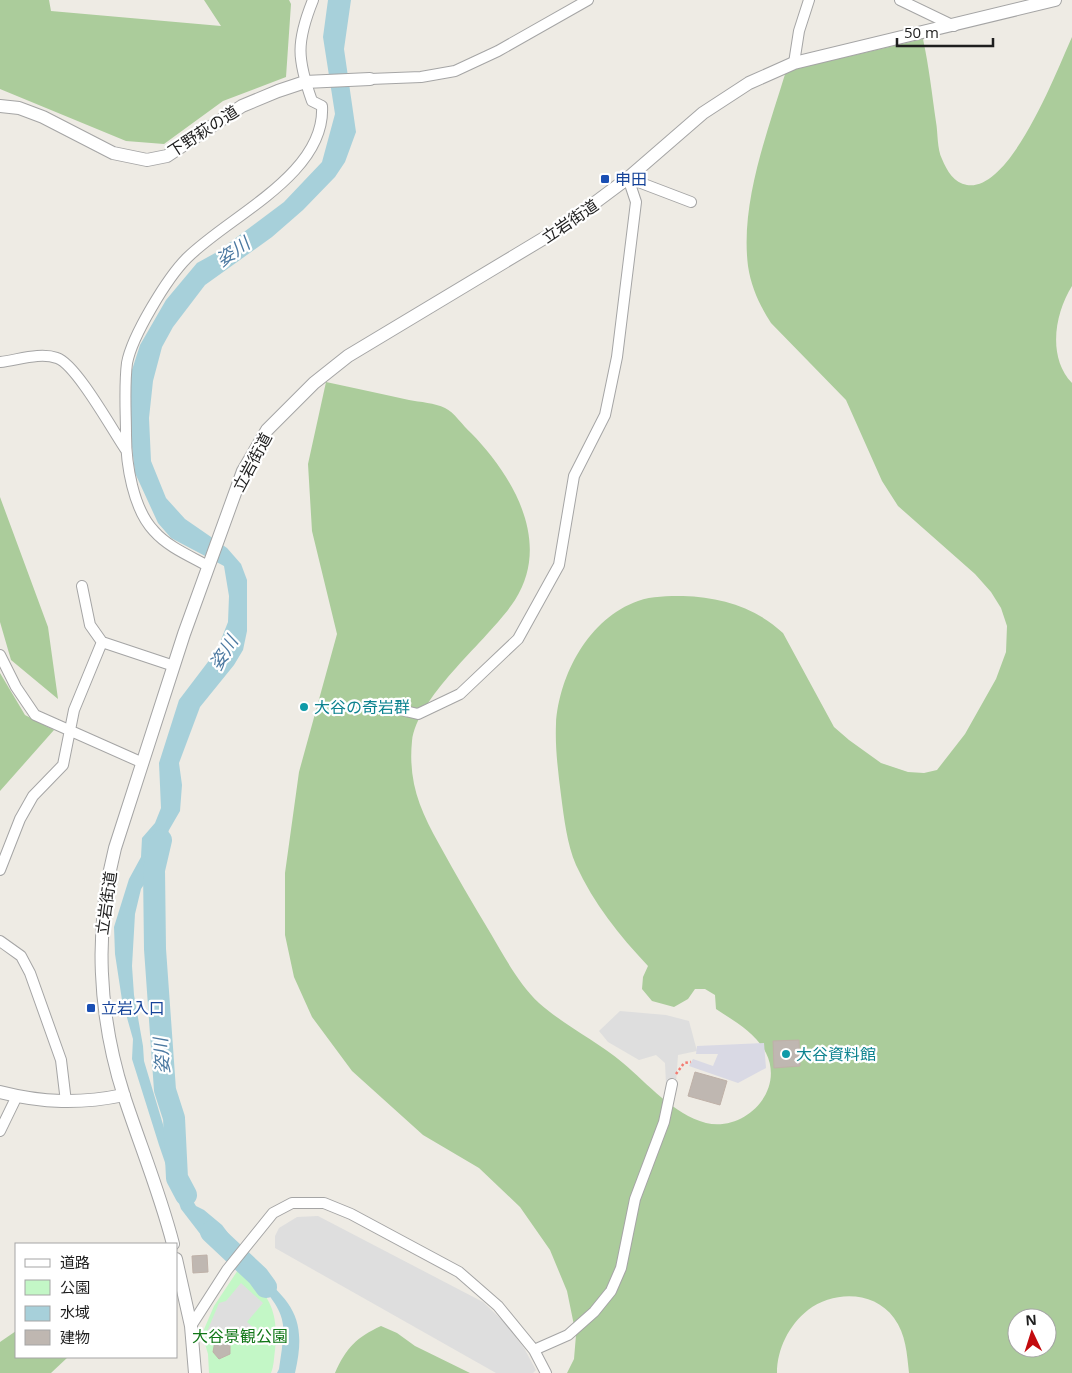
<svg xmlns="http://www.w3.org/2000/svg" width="1072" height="1373" viewBox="0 0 1072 1373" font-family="'Open Sans','Noto Sans JP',sans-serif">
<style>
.forest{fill:#abcc9b;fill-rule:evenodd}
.park{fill:#c3f7c6}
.parking{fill:#dedede}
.plaza{fill:#d9d9e4}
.water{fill:#a7d0da}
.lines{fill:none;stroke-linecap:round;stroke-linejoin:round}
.river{stroke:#a7d0da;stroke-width:22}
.building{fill:#bfb7b1;stroke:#bfb1a8}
.minor-casing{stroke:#a5a5a5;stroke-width:12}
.tertiary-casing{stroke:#a5a5a5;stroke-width:14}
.path{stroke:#f37b71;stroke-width:2.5;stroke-dasharray:2.5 2.5;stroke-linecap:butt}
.minor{stroke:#fff;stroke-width:10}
.tertiary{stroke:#fff;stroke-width:12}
.transit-dot{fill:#1a4fb4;stroke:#fff;stroke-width:2}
.culture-dot{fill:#0f9aa8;stroke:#fff;stroke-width:2}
.labels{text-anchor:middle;stroke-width:4.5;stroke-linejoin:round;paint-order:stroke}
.street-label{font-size:16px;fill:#1e1e1e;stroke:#fff}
.transit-label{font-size:16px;fill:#164399;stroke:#fff;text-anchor:start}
.culture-label{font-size:16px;fill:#0d838f;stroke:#fff;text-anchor:start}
.park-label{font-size:16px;fill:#117717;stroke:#fff}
.water-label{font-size:18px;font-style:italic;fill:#4c79a1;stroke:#fff}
</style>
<rect width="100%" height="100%" fill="#eeebe4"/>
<path class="forest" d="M 0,0 L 49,0 L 51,11 L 221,26 L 204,0 L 289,0 L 291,4 L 286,77 L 223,101 L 164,144 L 126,141 L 0,89 Z
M 1072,37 L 1072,286 C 1055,313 1047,357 1072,383 L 1072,1373 L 909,1373 C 907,1354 906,1334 894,1318 C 875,1291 834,1290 808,1310 C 789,1325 777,1349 777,1373 L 567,1373 L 574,1359 L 576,1335 L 567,1291 L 550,1250 L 520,1207 L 479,1168 L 423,1135 L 352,1071 L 312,1017 L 294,977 L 285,935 L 285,873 L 299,772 L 337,634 L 312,531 L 308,464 L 326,382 C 354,388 382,394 409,400 C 420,402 435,403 445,408 C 454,412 463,426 471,433 C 513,476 552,542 515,600 C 490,639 418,694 412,741 C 408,782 420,810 439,844 C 456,875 473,904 491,934 C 505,958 519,984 539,1003 C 565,1026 597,1041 623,1063 C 648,1084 673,1114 706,1123 C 745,1132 785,1091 766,1053 C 756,1033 734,1021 716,1009 L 715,995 L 705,989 L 695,989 L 688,999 L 674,1007 L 652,1001 L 642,989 L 643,977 L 648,966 C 619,935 594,904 576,865 C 567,844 564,818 561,795 C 558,771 555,748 556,724 C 559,675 589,618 638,601 C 652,596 668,596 683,596 C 720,597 755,607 783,633 L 834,727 L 849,740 L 881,763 L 908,772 L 924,773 L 937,770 L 965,734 L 996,679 L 1006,652 L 1007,626 L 1001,608 L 991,592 L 975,574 L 898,506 L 882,481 L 846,400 L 771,323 C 760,306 751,287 748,266 C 740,202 768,131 786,71 L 923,39 C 929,67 932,94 936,122 C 938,133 937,149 942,159 C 947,171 954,183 967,185 C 1011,192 1057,70 1072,37 ZM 1017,1318 L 1047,1318 L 1047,1348 L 1017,1348 Z
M 0,497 L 48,627 L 58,699 L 11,660 L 0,622 Z
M 0,673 L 25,715 L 54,730 L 0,791 Z
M 381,1326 L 397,1333 L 415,1346 L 470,1373 L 335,1373 C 346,1348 357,1337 381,1326 Z
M 16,1331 L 16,1357 L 68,1357 L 51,1373 L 0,1373 L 0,1342 Z"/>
<path class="park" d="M 238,1270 C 270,1292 279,1312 275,1350 C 274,1357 274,1366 271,1373 L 209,1373 L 208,1354 L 202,1334 L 214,1306 Z"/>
<path class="parking" d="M 620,1011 L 666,1015 L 689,1021 L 697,1051 L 678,1055 L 676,1083 L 666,1084 L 665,1063 L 656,1055 L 639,1060 L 608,1042 L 599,1031 Z
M 318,1216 L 483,1302 L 504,1322 L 524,1348 L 536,1370 L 533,1373 L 496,1373 L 275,1248 L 275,1236 L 279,1228 L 297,1217 Z
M 241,1283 L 263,1303 L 247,1322 L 256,1330 L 245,1343 L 232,1333 L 206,1334 L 219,1303 L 226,1301 Z"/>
<path class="plaza" d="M 764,1043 L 766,1068 L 738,1083 L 689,1066 L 693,1059 L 713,1066 L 718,1054 L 696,1054 L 697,1046 Z"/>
<path class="water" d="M 328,0 L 351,0 L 344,49 L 356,132 L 345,162 L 335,177 L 303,210 L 272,237 L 205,285 L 173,327 L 162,347 L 153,381 L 149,418 L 151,461 L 166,498 L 185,519 L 227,548 L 241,564 L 247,580 L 247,631 L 243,650 L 234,665 L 200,707 L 179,763 L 182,785 L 180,811 L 169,830 L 158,864 L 141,889 L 135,914 L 132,966 L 134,995 L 143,1046 L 144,1061 L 179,1178 L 196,1206 L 204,1210 L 222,1225 L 237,1245 L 228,1261 L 201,1235 L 181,1209 L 159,1145 L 132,1059 L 133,1039 L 122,1000 L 115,954 L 114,927 L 129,879 L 141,857 L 142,838 L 155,823 L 161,808 L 159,763 L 179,700 L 217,650 L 228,622 L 229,596 L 224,566 L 171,538 L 158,523 L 135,473 L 130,429 L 131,373 L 140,345 L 166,300 L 197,263 L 217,252 L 284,202 L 322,162 L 335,114 L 323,37 Z
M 247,1262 C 288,1300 309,1313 295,1373 L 277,1373 L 279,1369 C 281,1355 284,1339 283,1325 C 281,1303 258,1282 241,1270 Z"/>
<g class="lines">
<path class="river" d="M 161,840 L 154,870 L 155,949 L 165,1090 L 174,1118 L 177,1178 L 186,1195
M 211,1232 L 258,1276 L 266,1287"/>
</g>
<path class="building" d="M 799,1040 L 800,1066 L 774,1068 L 773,1041 Z
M 695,1072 L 727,1081 L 720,1105 L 688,1096 Z
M 207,1255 L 208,1272 L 193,1273 L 192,1256 Z
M 223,1339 L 230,1344 L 230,1354 L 219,1359 L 213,1352 L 215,1341 Z"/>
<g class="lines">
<g class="minor-casing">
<path id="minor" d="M 900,0 L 954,26
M 794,63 L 799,31 L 809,0
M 370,79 L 421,77 L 455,71 L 498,51 L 588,0
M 628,178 L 691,202
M 0,362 C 18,360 40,352 57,358 C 76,364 113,431 126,450
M 208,566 C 190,556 168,547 154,531 C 133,509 126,464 126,435 C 126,412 124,386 127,363 C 132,336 167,278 187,258 C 229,216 326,174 322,106 L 312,101 C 297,59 296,42 313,0
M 82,586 L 90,625 L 102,642 L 174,666
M 0,655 L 16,687 L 35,715 L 143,763
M 380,705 L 418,714 L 460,694 L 518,639 L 559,565 L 574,476 L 605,415 L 617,357 L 636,202 L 628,178
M 0,870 L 20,819 L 33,796 L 63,765 L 74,710 L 102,642
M 0,941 L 21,956 L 30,973 L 61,1060 L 66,1102
M 0,1131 L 17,1096
M 191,1326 L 227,1270 L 273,1213 L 292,1203 L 324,1203 L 351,1214 L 459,1272 L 498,1306 L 534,1350 L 546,1373
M 534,1350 L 568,1335 L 594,1312 L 611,1291 L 621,1268 L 635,1199 L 664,1122 L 672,1084"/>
</g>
<g class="tertiary-casing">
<path id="tertiary" d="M 0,106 L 19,108 L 43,117 L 113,153 L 147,160 L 167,156 L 242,106 L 278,91 L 305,82 L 370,79
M 0,1092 C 43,1103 80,1104 124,1095
M 173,1244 C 160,1193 140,1145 124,1096 C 98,1015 94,929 115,848 L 184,634 L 243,471 L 267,430 L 314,383 L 348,356 L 561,228 L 628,178 L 703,113 L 749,83 L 794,63 L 1055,0
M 176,1259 L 191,1326 L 195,1373"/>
</g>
<path class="path" d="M 676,1074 L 684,1063 L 691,1062"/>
<use href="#minor" class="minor"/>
<use href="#tertiary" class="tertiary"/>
</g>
<g class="transit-dot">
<rect x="600" y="174" width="10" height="10" rx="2.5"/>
<rect x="86" y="1003" width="10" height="10" rx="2.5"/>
</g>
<g class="culture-dot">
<circle cx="304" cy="707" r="5"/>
<circle cx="786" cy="1054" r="5"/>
</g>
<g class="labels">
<g class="street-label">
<text transform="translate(203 131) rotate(-33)" y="6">下野萩の道</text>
<text transform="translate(570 221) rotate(-34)" y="6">立岩街道</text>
<text transform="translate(252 462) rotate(-62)" y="6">立岩街道</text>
<text transform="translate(106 903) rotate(-82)" y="6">立岩街道</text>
</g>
<g class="transit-label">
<text x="615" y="185">申田</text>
<text x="101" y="1014">立岩入口</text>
</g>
<g class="culture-label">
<text x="314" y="713">大谷の奇岩群</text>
<text x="796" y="1060">大谷資料館</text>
</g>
<g class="park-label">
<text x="240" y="1342">大谷景観公園</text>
</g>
<g class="water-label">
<text transform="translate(233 252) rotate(-35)" y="6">姿川</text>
<text transform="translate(224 653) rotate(-58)" y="6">姿川</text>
<text transform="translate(162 1056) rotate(-94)" y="6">姿川</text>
</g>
</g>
<rect x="15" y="1243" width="162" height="115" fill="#ffffff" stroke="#a5a5a5"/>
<rect x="25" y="1259" width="25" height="8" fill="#ffffff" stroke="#a5a5a5"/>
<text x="60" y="1268" font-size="15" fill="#1e1e1e">道路</text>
<rect x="25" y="1280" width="25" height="15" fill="#c3f7c6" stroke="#a5a5a5"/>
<text x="60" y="1293" font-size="15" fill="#1e1e1e">公園</text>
<rect x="25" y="1306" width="25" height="15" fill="#a7d0da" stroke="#a5a5a5"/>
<text x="60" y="1318" font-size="15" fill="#1e1e1e">水域</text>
<rect x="25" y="1330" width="25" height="15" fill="#bfb7b1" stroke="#a5a5a5"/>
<text x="60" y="1343" font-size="15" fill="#1e1e1e">建物</text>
<g transform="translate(1032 1333) rotate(356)"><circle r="24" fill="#ffffff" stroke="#a5a5a5"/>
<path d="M0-4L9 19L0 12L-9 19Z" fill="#c20a0e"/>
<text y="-8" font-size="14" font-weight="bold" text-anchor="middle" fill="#1e1e1e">N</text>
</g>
<path d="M897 38v8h96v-8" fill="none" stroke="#1e1e1e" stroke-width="2.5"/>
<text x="904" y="38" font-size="15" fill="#1e1e1e" stroke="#ffffff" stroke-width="4" paint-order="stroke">50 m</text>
</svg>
